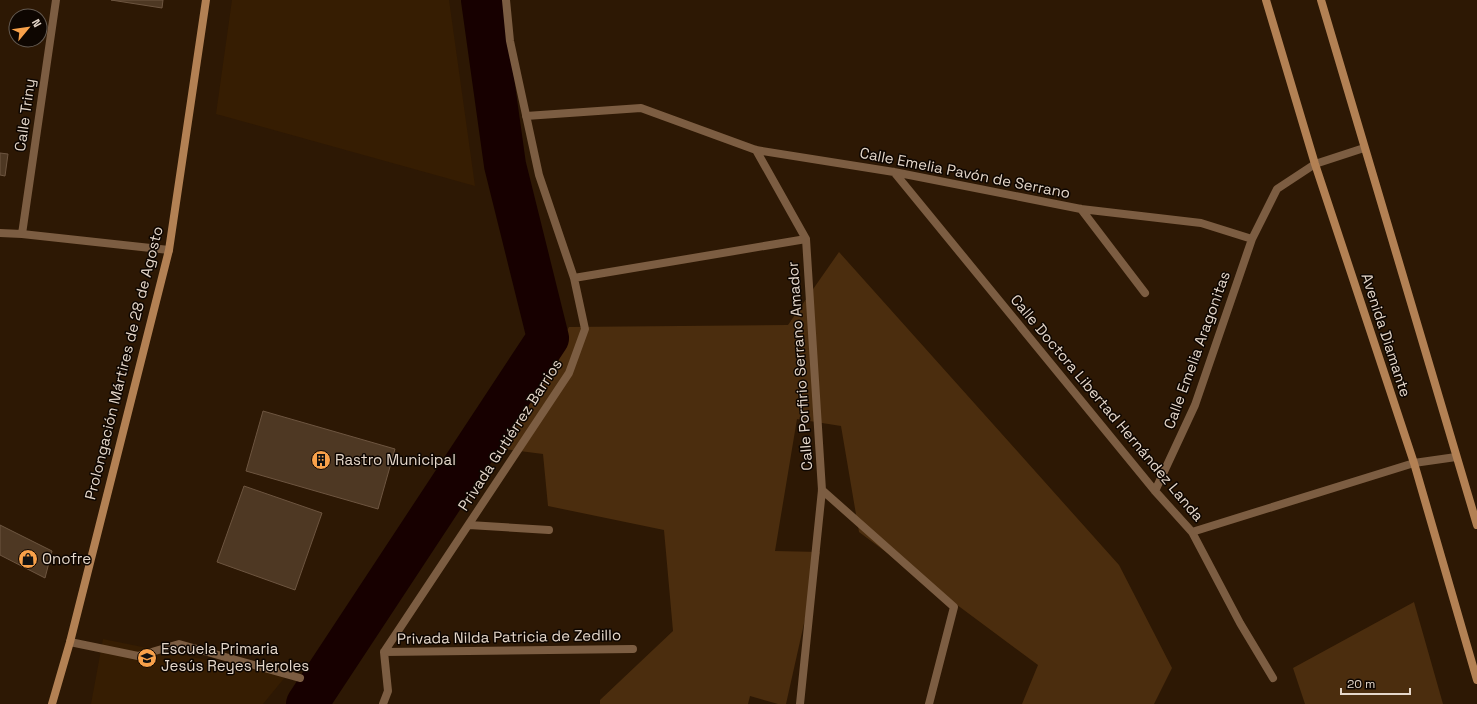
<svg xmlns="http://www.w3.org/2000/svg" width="1477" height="704" viewBox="0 0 1477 704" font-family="'Space Grotesk',sans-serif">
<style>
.built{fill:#361d02}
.green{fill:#4b2d0e}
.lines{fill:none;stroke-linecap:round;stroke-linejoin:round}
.river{stroke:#170000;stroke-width:42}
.building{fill:#4e3823;stroke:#6d5540}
.street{stroke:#7c5d42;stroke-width:8}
.secondary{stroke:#b38154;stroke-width:8}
.labels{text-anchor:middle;stroke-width:3;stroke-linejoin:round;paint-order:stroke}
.street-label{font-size:15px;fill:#e5d7ca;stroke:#0e0601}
.poi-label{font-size:15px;fill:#e5d7ca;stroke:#0e0601;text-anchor:start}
</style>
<rect width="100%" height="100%" fill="#2d1804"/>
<path class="built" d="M 232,0 L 449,0 L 475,186 L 216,114 Z
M 103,639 L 286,676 L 263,704 L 91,704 Z"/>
<path class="green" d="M 839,252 L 1119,565 L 1172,668 L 1154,704 L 1022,704 L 1038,665 L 859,532 L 841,426 L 797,419 L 775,551 L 820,552 L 786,704 L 778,704 L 750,696 L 748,704 L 600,704 L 600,700 L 673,631 L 664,530 L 548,506 L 543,454 L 504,449 L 569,327 L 788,325 Z
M 1414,602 L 1443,704 L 1305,704 L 1293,668 Z"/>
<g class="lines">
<path class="river" d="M 307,704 L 548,338 L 505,165 L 482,0"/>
</g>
<path class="building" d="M 111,0 L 163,0 L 162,8 Z
M 0,153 L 8,154 L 5,176 L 0,175 Z
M 263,411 L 395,449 L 378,509 L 246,471 Z
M 244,486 L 322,513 L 295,590 L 217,562 Z
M 0,525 L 52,551 L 45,578 L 0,555 Z"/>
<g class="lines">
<path class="street" d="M 526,116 L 641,108 L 756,150 L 894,172 L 1081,209 L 1201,223 L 1252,239
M 756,150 L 806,239 L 822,490 L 800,704
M 894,172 L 1155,491 L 1192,532 L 1240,623 L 1273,678
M 1081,209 L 1145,293
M 0,233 L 22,234 L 169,250
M 22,234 L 56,0
M 574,278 L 806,239
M 822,490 L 954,607 L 929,704
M 1155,491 L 1195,405 L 1252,239 L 1277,189 L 1315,164 L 1364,148
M 469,525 L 549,530
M 1192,532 L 1414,463 L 1456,457
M 70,642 L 138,656 L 179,644 L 300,678
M 384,652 L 633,649
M 383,704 L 388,691 L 384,652 L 569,373 L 585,329 L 574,278 L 539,175 L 510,41 L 506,0"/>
<path class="secondary" d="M 1266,0 L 1315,164 L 1414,463 L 1477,680
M 1321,0 L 1477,525
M 52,704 L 70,642 L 169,250 L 206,0"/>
</g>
<defs>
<g id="building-disc" transform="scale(1)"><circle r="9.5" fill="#f8a14a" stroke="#0e0601"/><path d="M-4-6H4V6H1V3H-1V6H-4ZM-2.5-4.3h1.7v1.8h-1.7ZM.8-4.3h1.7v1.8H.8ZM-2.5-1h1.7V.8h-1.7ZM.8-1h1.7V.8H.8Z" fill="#111"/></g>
<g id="shop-disc" transform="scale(1)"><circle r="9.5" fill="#f8a14a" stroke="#0e0601"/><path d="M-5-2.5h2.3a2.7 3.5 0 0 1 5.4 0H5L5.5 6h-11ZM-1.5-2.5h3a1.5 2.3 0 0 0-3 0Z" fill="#111"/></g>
<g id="school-disc" transform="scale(1)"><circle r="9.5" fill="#f8a14a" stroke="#0e0601"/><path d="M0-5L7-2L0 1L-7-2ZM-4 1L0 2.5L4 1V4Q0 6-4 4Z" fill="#111"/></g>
</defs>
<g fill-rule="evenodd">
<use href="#building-disc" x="321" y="460"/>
<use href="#shop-disc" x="28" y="559"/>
<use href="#school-disc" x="147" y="658"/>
</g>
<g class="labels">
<g class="street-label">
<text transform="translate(25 115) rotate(-82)" y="5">Calle Triny</text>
<text transform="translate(965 173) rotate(11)" y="5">Calle Emelia Pavón de Serrano</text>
<text transform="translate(1386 335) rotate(72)" y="5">Avenida Diamante</text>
<text transform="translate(1197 350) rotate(-70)" y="5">Calle Emelia Aragonitas</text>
<text transform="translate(124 363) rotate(-76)" y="5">Prolongación Mártires de 28 de Agosto</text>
<text transform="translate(800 366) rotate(-94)" y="5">Calle Porfirio Serrano Amador</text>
<text transform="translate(1107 408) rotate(50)" y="5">Calle Doctora Libertad Hernández Landa</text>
<text transform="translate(510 435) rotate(-57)" y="5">Privada Gutiérrez Barrios</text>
<text transform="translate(509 637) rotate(-1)" y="5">Privada Nilda Patricia de Zedillo</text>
</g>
<g class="poi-label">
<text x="335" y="465">Rastro Municipal</text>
<text x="42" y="564">Onofre</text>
<text x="161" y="654">Escuela Primaria<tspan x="161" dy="17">Jesús Reyes Heroles</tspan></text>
</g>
</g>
<g transform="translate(28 28) rotate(61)"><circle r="19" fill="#0e0601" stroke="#645a51"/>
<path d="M0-3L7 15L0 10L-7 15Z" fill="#f8a14a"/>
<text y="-6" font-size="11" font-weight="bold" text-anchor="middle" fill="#e5d7ca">N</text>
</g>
<path d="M1341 688v6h69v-6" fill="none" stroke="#e5d7ca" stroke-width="2"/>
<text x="1347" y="688" font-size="12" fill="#e5d7ca" stroke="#0e0601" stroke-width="3" paint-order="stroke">20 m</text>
</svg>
